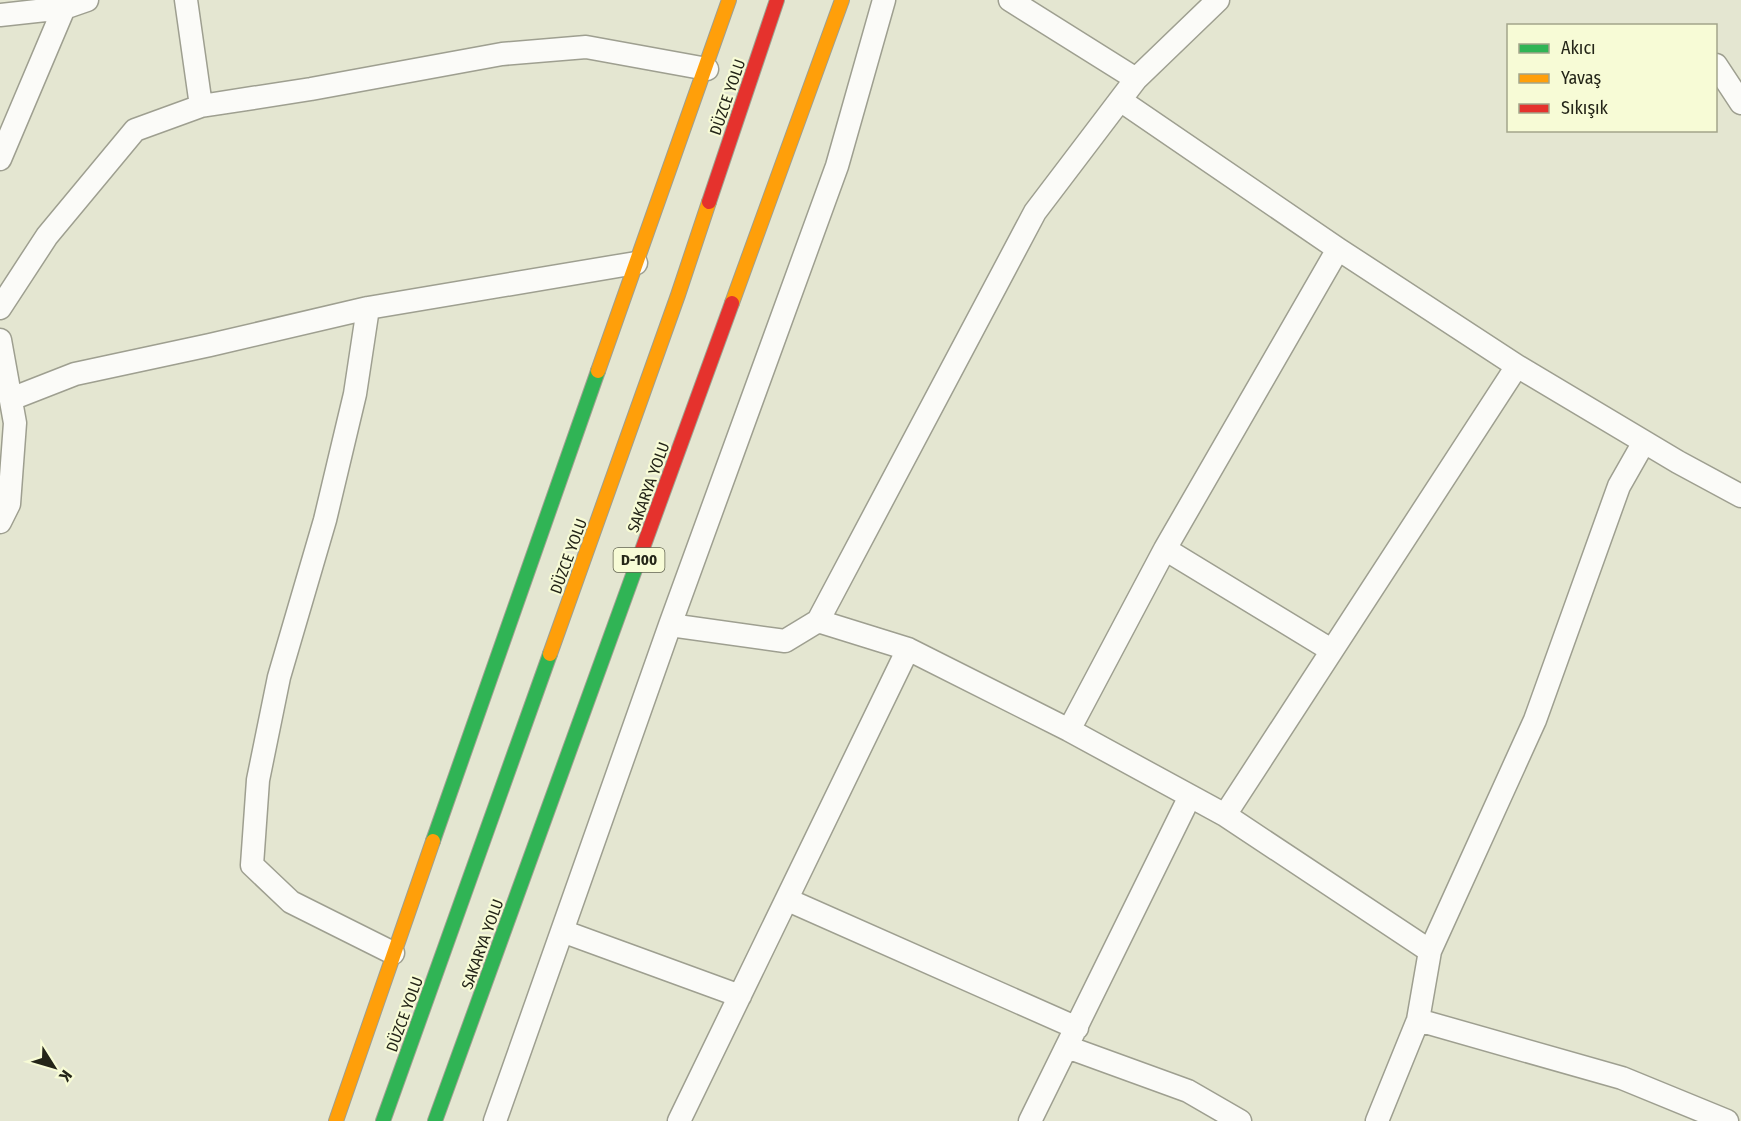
<svg xmlns="http://www.w3.org/2000/svg" width="1741" height="1121" viewBox="0 0 1741 1121" font-family="'Fira Sans Condensed',sans-serif">
<style>
.lines{fill:none;stroke-linecap:round;stroke-linejoin:round}
.street-casing{stroke:#9e9f90;stroke-width:25}
.fast-casing{stroke:#9e9f90;stroke-width:16}
.slow-casing{stroke:#9e9f90;stroke-width:16}
.jam-casing{stroke:#9e9f90;stroke-width:16}
.street{stroke:#fbfbf8;stroke-width:22}
.fast{stroke:#30b455;stroke-width:14}
.slow{stroke:#ff9f0a;stroke-width:14}
.jam{stroke:#e5322d;stroke-width:14}
.labels{text-anchor:middle;stroke-width:4.5;stroke-linejoin:round;paint-order:stroke}
.shield{fill:#f7fbd6;stroke:#636551;stroke-width:1.5}
.shield-label{font-size:15px;font-weight:bold;fill:#242518}
.street-label{font-size:16px;fill:#242518;stroke:#f7fbd6}
</style>
<rect width="100%" height="100%" fill="#e4e6d1"/>
<g class="lines">
<g class="street-casing">
<path id="street" d="M 186,0 L 201,106 L 311,89 L 502,54 L 586,47 L 707,69
M 1010,0 L 1136,79
M 0,15 L 64,8 L 87,0
M 1716,65 L 1741,103
M 1120,100 L 1338,249 L 1517,366 L 1225,815
M 0,159 L 64,8 L 64,0
M 0,308 L 47,236 L 135,130 L 201,106
M 368,308 L 355,394 L 325,520 L 279,677 L 258,780 L 252,865 L 291,902 L 393,953
M 0,340 L 15,423 L 9,504 L 0,522
M 1517,366 L 1678,462 L 1741,496
M 11,399 L 75,374 L 210,345 L 368,308 L 636,263
M 1165,549 L 1331,650
M 818,621 L 908,649 L 1069,730 L 1225,815 L 1430,951
M 670,625 L 785,641 L 818,621 L 1035,212 L 1136,79 L 1218,0
M 1069,730 L 1165,549 L 1338,249
M 788,900 L 1077,1028
M 562,931 L 740,996
M 1418,1020 L 1622,1078 L 1727,1121
M 1067,1047 L 1188,1091 L 1240,1121
M 495,1121 L 670,625 L 837,166 L 884,0
M 679,1121 L 908,649
M 1030,1121 L 1190,796
M 1377,1121 L 1418,1020 L 1430,951 L 1535,720 L 1619,486 L 1644,442"/>
</g>
<g class="fast-casing">
<path id="fast" d="M 433,841 L 598,371
M 383,1121 L 550,654
M 435,1121 L 641,553"/>
</g>
<g class="slow-casing">
<path id="slow" d="M 732,303 L 842,0
M 598,371 L 729,0
M 550,654 L 678,295 L 709,202
M 336,1121 L 433,841"/>
</g>
<g class="jam-casing">
<path id="jam" d="M 709,202 L 777,0
M 641,553 L 732,303"/>
</g>
<use href="#street" class="street"/>
<use href="#fast" class="fast"/>
<use href="#slow" class="slow"/>
<use href="#jam" class="jam"/>
</g>
<g class="labels">
<rect class="shield" x="613.5" y="548" width="51" height="24" rx="4.5"/>
<g class="shield-label">
<text x="639" y="565">D-100</text>
</g>
<g class="street-label">
<text transform="translate(727 97) rotate(-71)" y="6">DÜZCE YOLU</text>
<text transform="translate(648 487) rotate(-70)" y="6">SAKARYA YOLU</text>
<text transform="translate(568 556) rotate(-70)" y="6">DÜZCE YOLU</text>
<text transform="translate(482 944) rotate(-70)" y="6">SAKARYA YOLU</text>
<text transform="translate(404 1014) rotate(-70)" y="6">DÜZCE YOLU</text>
</g>
</g>
<rect x="1507" y="24" width="210" height="108" fill="#f7fbd6" stroke="#a3a58a" stroke-width="1.5"/>
<rect x="1519" y="44" width="30" height="9" fill="#30b455" stroke="#a3a58a" stroke-width="1.5"/>
<text x="1561" y="54" font-size="18" fill="#242518">Akıcı</text>
<rect x="1519" y="74" width="30" height="9" fill="#ff9f0a" stroke="#a3a58a" stroke-width="1.5"/>
<text x="1561" y="84" font-size="18" fill="#242518">Yavaş</text>
<rect x="1519" y="104" width="30" height="9" fill="#e5322d" stroke="#a3a58a" stroke-width="1.5"/>
<text x="1561" y="114" font-size="18" fill="#242518">Sıkışık</text>
<g transform="translate(54 1067) rotate(127)" stroke="#f7fbd6" stroke-width="4.5" paint-order="stroke">
<path d="M0-4.5L10 22L0 15L-10 22Z" fill="#242518"/>
<text y="-9" font-size="16" font-weight="bold" text-anchor="middle" fill="#242518">K</text>
</g>
</svg>
